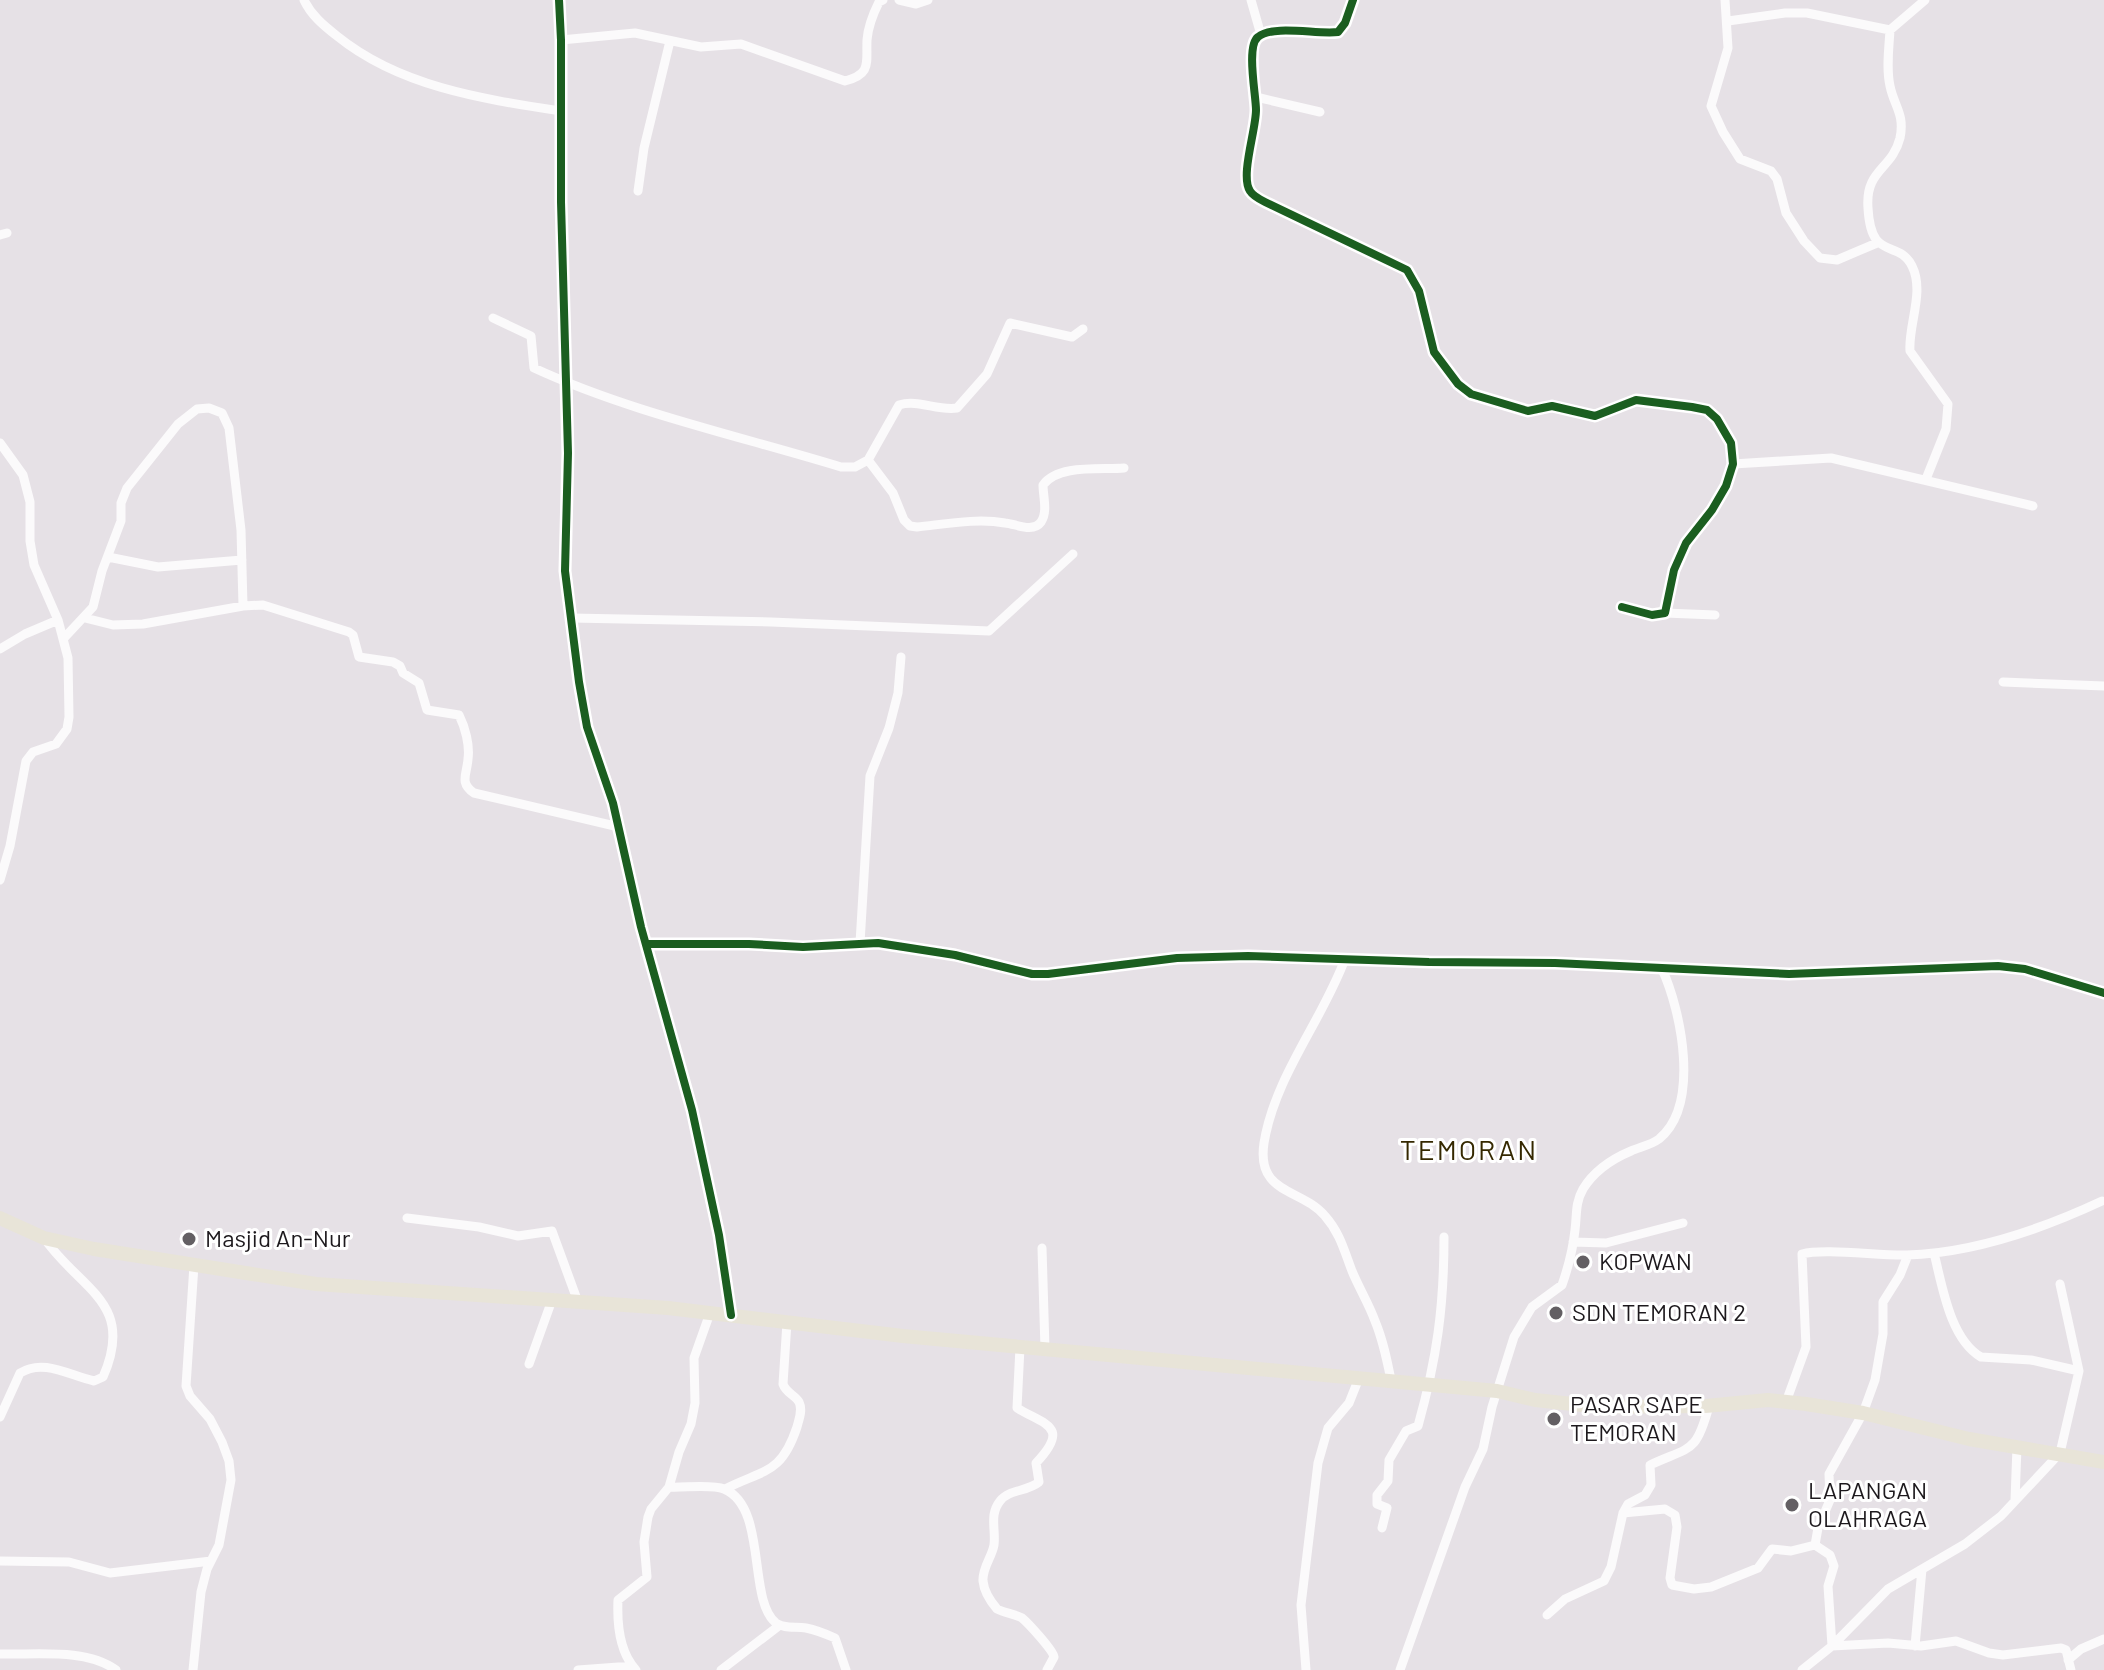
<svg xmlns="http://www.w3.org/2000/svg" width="2104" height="1670" viewBox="0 0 2104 1670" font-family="Barlow,sans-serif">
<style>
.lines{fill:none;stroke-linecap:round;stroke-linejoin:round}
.street{stroke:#fbfafb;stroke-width:9}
.secondary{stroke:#f1efe9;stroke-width:12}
.primary{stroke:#e8e4d8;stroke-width:14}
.cycleway-casing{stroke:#fff;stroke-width:13}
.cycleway{stroke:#1b5e20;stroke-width:8}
.poi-dot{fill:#635f63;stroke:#fff;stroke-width:3}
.labels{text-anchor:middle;stroke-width:6;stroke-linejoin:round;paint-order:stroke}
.poi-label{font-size:24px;fill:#1d191d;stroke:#fff;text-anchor:start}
.quarter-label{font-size:28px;letter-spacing:2px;fill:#352800;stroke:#fff}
</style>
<rect width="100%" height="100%" fill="#e6e1e6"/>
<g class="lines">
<path class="street" d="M 304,0 C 311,15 323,25 337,36 C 400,87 483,99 561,111
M 899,0 L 916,4 L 928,0
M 1251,0 L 1261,35
M 1353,0 L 1345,23 L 1338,32 C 1318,35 1274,24 1258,37 C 1246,46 1256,95 1256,110 C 1256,130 1240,176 1250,191 C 1253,196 1259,199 1265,202 L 1407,270 L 1419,291 L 1434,352 L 1458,384 L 1471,394 L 1528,411 L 1552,406 L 1595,416 L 1636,400 L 1692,407 L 1707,410 L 1717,419 L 1731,443 L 1733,464 L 1726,486 L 1712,510 L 1686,543 L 1674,570 L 1665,613 L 1652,615 L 1622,607
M 1725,0 L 1728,48 L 1711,106 L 1723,132 L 1740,159 L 1771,171 L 1777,179 L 1786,213 L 1804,241 L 1820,258 L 1837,260 L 1877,243
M 1728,21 L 1785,13 L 1807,13 L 1890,30 L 1925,0
M 1890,30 C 1889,48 1886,68 1890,86 C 1894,106 1905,114 1900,138 C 1892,170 1865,169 1868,208 C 1871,263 1898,238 1912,266 C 1925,292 1908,325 1910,351 L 1948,404 L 1946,429 L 1926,479
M 561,40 L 635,33 L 701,47 L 741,44 L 845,81 C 872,74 866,63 867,40 C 868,27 873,14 879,2 L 883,0
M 1256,97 L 1320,112
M 638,191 L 644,148 L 670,41
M 0,235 L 7,233
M 493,318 L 531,336 L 534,368 C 629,412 740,436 841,467 L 855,467 L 868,460 L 899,405 C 918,399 937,411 957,408 L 987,374 L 1010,323 L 1072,337 L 1083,329
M 0,443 L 23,475 L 30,502 L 30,541 L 34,565 L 58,620 L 68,658 L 69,717 L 67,729 L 56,744 L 33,752 L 26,761 L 10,846 L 0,880
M 868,460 L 893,493 L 904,520 L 910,526 L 917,527 C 946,524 977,518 1005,523 C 1016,524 1033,533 1041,522 C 1048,512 1043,496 1043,485 C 1058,464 1101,470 1124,468
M 1733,464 L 1831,458 L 2033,506
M 108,557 L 158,567 L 242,560
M 1665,613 L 1715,615
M 85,618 L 113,625 L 143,624 L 243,606 L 263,605 L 349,632 L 353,635 L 359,657 L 393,662 L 400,666 L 403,673 L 419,683 L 427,710 L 459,715 C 465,727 470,745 468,759 C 467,774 459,783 474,793 L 619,827
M 571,618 L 771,622 L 989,631 L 1073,554
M 65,637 L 93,607 L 102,571 L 121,521 L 121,503 L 127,488 L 178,424 L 197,409 L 209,408 L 222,413 L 229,428 L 241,530 L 243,606
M 0,649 L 25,634 L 58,620
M 2003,682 L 2104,686
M 860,943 L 870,776 L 889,728 L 898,693 L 901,657
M 646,944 L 749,944 L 803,947 L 878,943 L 955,955 L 1032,974 L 1048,974 L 1177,958 L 1248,956 L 1429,962 L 1555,963 L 1789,974 L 1998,966 L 2025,969 L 2104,993
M 1345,959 C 1322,1021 1275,1076 1264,1143 C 1256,1195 1302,1188 1325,1216 C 1340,1233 1344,1250 1352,1271 C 1359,1288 1369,1304 1375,1321 C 1383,1340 1387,1360 1391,1380
M 407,1218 L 479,1227 L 518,1236 L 552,1231 L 578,1302
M 1573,1242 L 1606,1243 L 1683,1223
M 1042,1248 L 1045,1349
M 1934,1253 C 1942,1285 1950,1339 1981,1357 L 2031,1360 L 2079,1371
M 1908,1255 L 1900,1275 L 1883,1302 L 1883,1334 L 1875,1380 L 1863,1413 L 1829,1474 L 1830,1500 L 1818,1528 L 1815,1545 L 1830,1555 L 1834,1566 L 1828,1586 L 1832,1646 L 1888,1643 L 1921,1646 L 1956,1641 L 1989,1653 L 2003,1655 L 2061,1648 L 2066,1650 L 2071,1670
M 1020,1347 L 1017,1408 C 1045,1425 1071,1426 1036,1463 L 1039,1482 C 1027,1492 1009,1489 1000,1501 C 989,1515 996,1529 994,1545 C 992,1557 982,1568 983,1581 C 984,1591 991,1602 997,1609 C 1005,1613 1015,1614 1022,1618 C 1028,1623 1053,1650 1054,1657 L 1047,1670
M 529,1364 L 552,1300
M 1786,1402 L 1806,1347 L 1802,1254 C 1824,1248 1880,1256 1907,1255 C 1974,1253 2042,1229 2102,1201
M 0,1417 L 20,1373 C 44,1358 70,1376 94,1381 L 103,1377 C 136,1302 80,1290 44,1238
M 669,1487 C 683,1488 712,1484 724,1489 C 768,1507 747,1600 776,1623 C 784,1629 796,1626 806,1628 C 816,1630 826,1634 835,1638 L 846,1670
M 725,1489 C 764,1469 781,1475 797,1427 C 799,1419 803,1410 799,1402 C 795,1395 786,1393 783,1384 L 787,1322
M 2015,1500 L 2017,1447
M 1623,1513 L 1665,1509 L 1675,1515 L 1677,1527 L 1670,1578 L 1672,1585 L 1694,1589 L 1711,1587 L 1758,1568 L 1772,1549 L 1791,1551 L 1815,1545
M 1382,1528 L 1387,1508 L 1377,1504 L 1377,1495 L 1388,1481 L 1389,1460 L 1406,1431 L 1418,1426 C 1437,1358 1444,1307 1444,1237
M 0,1561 L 69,1562 L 110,1573 L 211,1561
M 1547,1615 L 1565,1599 L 1604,1581 L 1611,1567 L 1623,1513 L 1628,1504 L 1645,1495 L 1651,1485 L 1650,1465 C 1691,1446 1696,1454 1709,1406
M 1915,1646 L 1922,1569
M 0,1654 C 36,1655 86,1648 116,1670
M 2068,1660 L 2081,1649 L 2104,1639
M 193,1670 L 201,1592 L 207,1569 L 219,1545 L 231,1480 L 229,1461 L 222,1442 L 210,1419 L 190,1396 L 186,1386 L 194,1265
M 578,1670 L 632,1666
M 636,1670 C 619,1652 617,1623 618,1600 L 647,1577 L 644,1542 L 648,1517 L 651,1509 L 669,1487 L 679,1452 L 691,1424 L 695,1403 L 694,1358 L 710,1313
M 721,1670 L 780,1625
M 1306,1670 L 1301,1605 L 1318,1463 L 1328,1428 L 1349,1403 L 1359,1378
M 1400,1670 L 1465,1487 L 1483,1449 L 1492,1407 L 1514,1337 L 1532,1307 L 1562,1285 C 1568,1268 1573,1248 1575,1230 C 1577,1215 1575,1203 1583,1189 C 1594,1171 1612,1159 1631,1151 C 1640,1147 1651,1145 1659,1139 C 1701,1105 1681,1010 1662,969
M 1802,1670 L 1832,1646 L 1888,1589 L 1965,1544 L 2001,1516 L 2060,1453 L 2079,1371 L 2060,1284"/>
<path class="secondary" d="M 559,0 L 561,40 L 561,202 L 568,453 L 565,571 L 579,682 L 587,727 L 613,803 L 641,927 L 692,1110 L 719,1235 L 731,1315"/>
<path class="primary" d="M 0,1218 L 44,1238 L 94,1249 L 316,1284 L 668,1308 L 903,1336 L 1497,1391 L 1535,1400 L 1601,1407 L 1706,1406 L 1768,1400 L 1806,1404 L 1863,1413 L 1969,1439 L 2104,1462"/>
<g class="cycleway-casing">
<path id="cycleway" d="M 559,0 L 561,40 L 561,202 L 568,453 L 565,571 L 579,682 L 587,727 L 613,803 L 641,927 L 692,1110 L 719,1235 L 731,1315
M 1353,0 L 1345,23 L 1338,32 C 1318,35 1274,24 1258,37 C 1246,46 1256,95 1256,110 C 1256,130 1240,176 1250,191 C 1253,196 1259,199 1265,202 L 1407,270 L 1419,291 L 1434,352 L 1458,384 L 1471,394 L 1528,411 L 1552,406 L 1595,416 L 1636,400 L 1692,407 L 1707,410 L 1717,419 L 1731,443 L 1733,464 L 1726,486 L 1712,510 L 1686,543 L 1674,570 L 1665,613 L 1652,615 L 1622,607
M 646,944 L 749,944 L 803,947 L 878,943 L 955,955 L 1032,974 L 1048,974 L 1177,958 L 1248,956 L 1429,962 L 1555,963 L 1789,974 L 1998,966 L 2025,969 L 2104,993"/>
</g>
<use href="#cycleway" class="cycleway"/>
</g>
<g class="poi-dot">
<circle cx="189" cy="1239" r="8"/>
<circle cx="1583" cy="1262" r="8"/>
<circle cx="1556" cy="1313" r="8"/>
<circle cx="1554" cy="1419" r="8"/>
<circle cx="1792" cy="1505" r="8"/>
</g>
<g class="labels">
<g class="poi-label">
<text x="205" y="1247">Masjid An-Nur</text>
<text x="1599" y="1270">KOPWAN</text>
<text x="1572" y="1321">SDN TEMORAN 2</text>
<text x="1570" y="1413">PASAR SAPE<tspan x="1570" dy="28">TEMORAN</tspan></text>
<text x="1808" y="1499">LAPANGAN<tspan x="1808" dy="28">OLAHRAGA</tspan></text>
</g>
<g class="quarter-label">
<text x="1469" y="1160">TEMORAN</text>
</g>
</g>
</svg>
